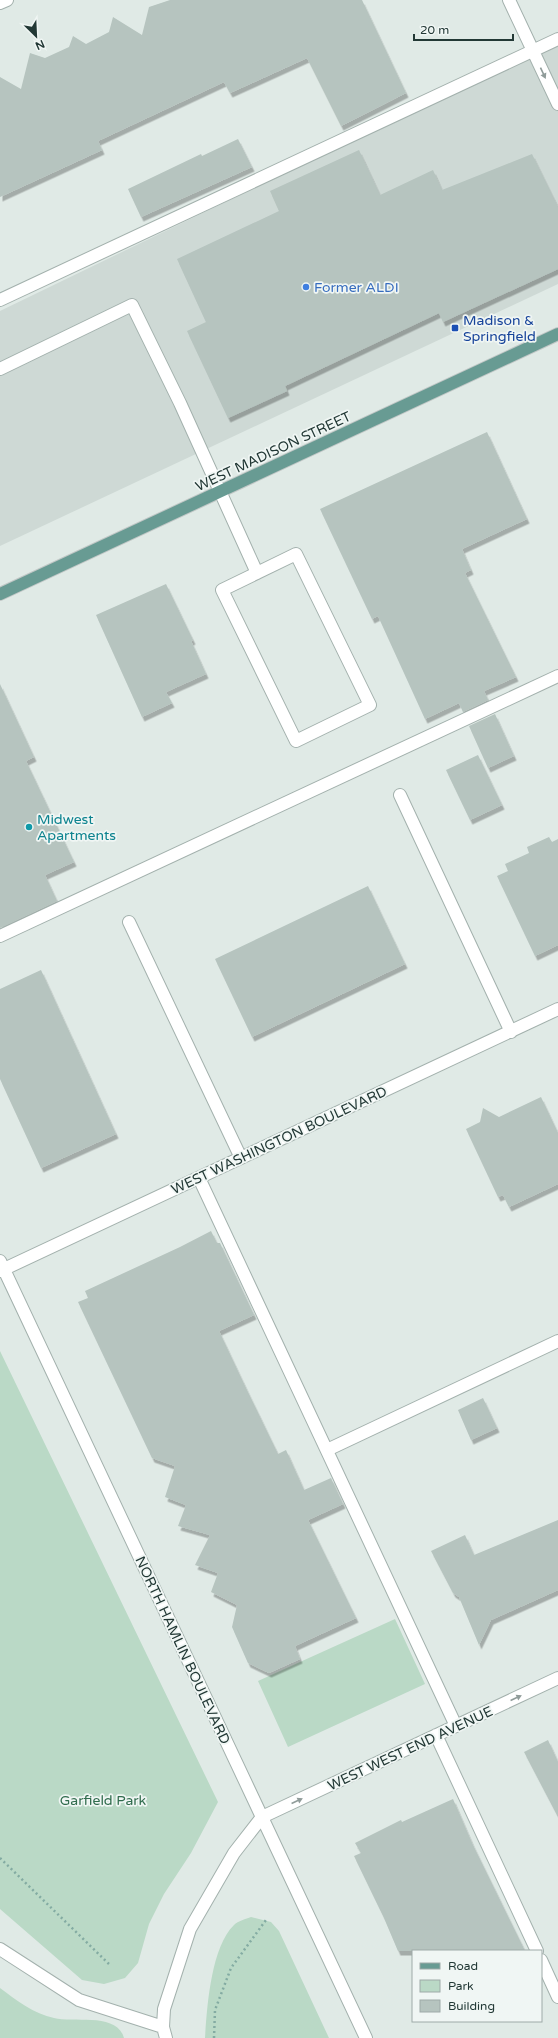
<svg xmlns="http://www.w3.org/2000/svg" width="558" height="2038" viewBox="0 0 558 2038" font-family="'Varela Round',sans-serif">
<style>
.built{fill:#ced9d5}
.green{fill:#bad9c6}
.building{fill:#b6c4bf;filter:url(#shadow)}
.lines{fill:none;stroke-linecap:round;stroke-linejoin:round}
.minor-casing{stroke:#a3b1ad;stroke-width:14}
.major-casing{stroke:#c1c7c6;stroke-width:14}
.path{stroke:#83aba2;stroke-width:2.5;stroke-dasharray:2 3;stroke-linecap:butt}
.minor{stroke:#fff;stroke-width:12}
.major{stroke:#689b93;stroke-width:12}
.oneway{fill:#909c9a}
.shop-dot{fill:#3f7fe0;stroke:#f0f6f4;stroke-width:1.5}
.transit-dot{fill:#1a4fb4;stroke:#f0f6f4;stroke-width:1.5}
.culture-dot{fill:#0f9aa8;stroke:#f0f6f4;stroke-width:1.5}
.labels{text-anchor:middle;stroke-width:3.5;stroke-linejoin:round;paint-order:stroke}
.shop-label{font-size:14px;fill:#366cbe;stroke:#f0f6f4;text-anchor:start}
.transit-label{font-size:14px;fill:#164399;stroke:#f0f6f4;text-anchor:start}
.street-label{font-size:14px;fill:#223835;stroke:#f0f6f4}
.culture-label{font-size:14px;fill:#0d838f;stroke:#f0f6f4;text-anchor:start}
.park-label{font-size:14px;fill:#306c4d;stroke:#f0f6f4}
</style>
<defs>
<filter id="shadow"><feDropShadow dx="2.5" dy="4.5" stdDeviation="0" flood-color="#0004"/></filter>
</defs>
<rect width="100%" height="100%" fill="#e0eae6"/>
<path class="built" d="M 558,41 L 558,284 L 0,546 L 0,311 Z"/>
<path class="green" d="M 0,1351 L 218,1802 L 191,1853 L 164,1894 L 149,1924 L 138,1963 L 125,1978 L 104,1984 L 82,1980 L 0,1909 Z
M 395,1619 L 425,1684 L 288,1747 L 258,1681 Z
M 251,1917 L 271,1922 L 279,1931 L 329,2038 L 205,2038 C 207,2007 211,1947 234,1925 C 238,1921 246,1919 251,1917 Z
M 0,1988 C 16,2000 34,2014 54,2018 C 74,2023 117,2012 124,2038 L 0,2038 Z"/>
<path class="building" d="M 170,0 L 362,0 L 406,93 L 341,126 L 307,58 L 230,93 L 224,82 L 98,141 L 102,150 L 0,197 L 0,77 L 21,89 L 30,53 L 45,58 L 69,47 L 73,36 L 86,44 L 109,32 L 113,17 L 142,35 L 149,7 Z
M 238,139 L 252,167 L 141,217 L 128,189 L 201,154 L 202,156 Z
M 359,150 L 380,195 L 433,170 L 442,190 L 532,154 L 558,207 L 558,269 L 443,322 L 439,313 L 285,386 L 287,391 L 228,418 L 187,331 L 206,322 L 177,259 L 279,211 L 270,191 Z
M 487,432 L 527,519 L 462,549 L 471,570 L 465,573 L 516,677 L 484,691 L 488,700 L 463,712 L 459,703 L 425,719 L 378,616 L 372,619 L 320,509 Z
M 166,584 L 193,640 L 191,641 L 206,674 L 166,692 L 172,703 L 142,717 L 96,615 Z
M 0,684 L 34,757 L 26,761 L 74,862 L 45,875 L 57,901 L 0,928 Z
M 495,714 L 514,756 L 488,768 L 469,726 Z
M 478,755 L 502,805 L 470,820 L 446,770 Z
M 549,837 L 552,842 L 558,839 L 558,945 L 535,956 L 497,876 L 508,871 L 505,864 L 529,853 L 527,847 Z
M 368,886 L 405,964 L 252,1037 L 215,959 Z
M 41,970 L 116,1134 L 41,1168 L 0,1079 L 0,989 Z
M 541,1097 L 558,1133 L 558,1184 L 509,1207 L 503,1195 L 498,1197 L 466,1129 L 480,1122 L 483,1108 L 499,1117 Z
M 211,1231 L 217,1243 L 220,1243 L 254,1315 L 219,1331 L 245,1386 L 278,1454 L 286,1450 L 304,1490 L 331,1478 L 343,1504 L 308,1520 L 356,1618 L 295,1646 L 300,1659 L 269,1673 L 248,1663 L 232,1627 L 237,1605 L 211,1592 L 218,1573 L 195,1565 L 210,1535 L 178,1526 L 186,1505 L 165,1497 L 175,1466 L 152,1458 L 78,1302 L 88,1298 L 85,1291 L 180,1247 Z
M 483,1398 L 497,1428 L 471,1440 L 458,1410 Z
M 558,1520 L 558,1590 L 491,1620 L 479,1645 L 459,1597 L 453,1593 L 431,1551 L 465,1535 L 474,1555 Z
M 548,1740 L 558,1762 L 558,1817 L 524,1752 Z
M 453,1799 L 472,1843 L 525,1951 L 398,1951 L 384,1918 L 354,1856 L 361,1853 L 355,1843 L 401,1820 L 402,1822 Z"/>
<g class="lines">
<g class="minor-casing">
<path id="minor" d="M 509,0 L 558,104
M 0,3 L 7,0
M 0,300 L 558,39
M 0,369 L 132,305 L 180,403 L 257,573
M 296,554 L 370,705 L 296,741 L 222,590 Z
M 400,795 L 511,1032
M 129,922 L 241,1158
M 0,936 L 558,676
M 199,1178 L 456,1726
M 0,1261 L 366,2038
M 0,1271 L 558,1009
M 327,1450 L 558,1341
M 436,1735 L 537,1951
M 0,1949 L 79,2000 L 163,2027 L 166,2038
M 541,1960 L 558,1997
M 163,2027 L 164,2009 L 190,1929 L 234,1853 L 262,1817 L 558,1678"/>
</g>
<g class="major-casing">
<path id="major" d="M 0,594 L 558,334"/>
</g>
<path class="path" d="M 0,1858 L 110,1965
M 214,2038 L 215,2010 L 231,1968 L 266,1920"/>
<use href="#minor" class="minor"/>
<use href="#major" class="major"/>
</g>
<defs><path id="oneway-solid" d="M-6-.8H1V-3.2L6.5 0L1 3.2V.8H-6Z"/></defs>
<g class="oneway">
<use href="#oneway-solid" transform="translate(543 73) rotate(65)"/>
<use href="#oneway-solid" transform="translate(516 1698) rotate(-25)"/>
<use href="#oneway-solid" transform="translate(297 1801) rotate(-25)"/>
</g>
<circle class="shop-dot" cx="306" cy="287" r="4"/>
<rect class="transit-dot" x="451" y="324" width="8" height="8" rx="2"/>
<circle class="culture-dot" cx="29" cy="827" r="4"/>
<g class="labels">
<g class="shop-label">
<text x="314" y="292">Former ALDI</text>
</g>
<g class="transit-label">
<text x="463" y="325">Madison &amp;<tspan x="463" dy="16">Springfield</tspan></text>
</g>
<g class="street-label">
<text transform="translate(273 451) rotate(-25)" y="5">WEST MADISON STREET</text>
<text transform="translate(279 1140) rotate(-25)" y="5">WEST WASHINGTON BOULEVARD</text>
<text transform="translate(183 1650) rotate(65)" y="5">NORTH HAMLIN BOULEVARD</text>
<text transform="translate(410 1748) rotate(-25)" y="5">WEST WEST END AVENUE</text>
</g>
<g class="culture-label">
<text x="37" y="824">Midwest<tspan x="37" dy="16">Apartments</tspan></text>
</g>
<g class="park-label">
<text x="103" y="1805">Garfield Park</text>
</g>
</g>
<rect x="412" y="1950" width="130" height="72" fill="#f0f6f4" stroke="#9eaaa8"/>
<rect x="420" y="1963" width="20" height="6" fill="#689b93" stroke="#9eaaa8"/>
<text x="448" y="1970" font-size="12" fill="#223835">Road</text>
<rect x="420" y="1980" width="20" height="12" fill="#bad9c6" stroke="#9eaaa8"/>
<text x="448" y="1990" font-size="12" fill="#223835">Park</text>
<rect x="420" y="2000" width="20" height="12" fill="#b6c4bf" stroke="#9eaaa8"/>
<text x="448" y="2010" font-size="12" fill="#223835">Building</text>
<g transform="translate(36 36) rotate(156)" stroke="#f0f6f4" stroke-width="3" paint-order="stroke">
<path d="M0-3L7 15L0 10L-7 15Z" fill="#223835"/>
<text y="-6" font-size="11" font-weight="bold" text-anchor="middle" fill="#223835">N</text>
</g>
<path d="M414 34v6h99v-6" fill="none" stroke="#223835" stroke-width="2"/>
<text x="420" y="34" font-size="12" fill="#223835" stroke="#f0f6f4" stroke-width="3" paint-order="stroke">20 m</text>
</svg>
